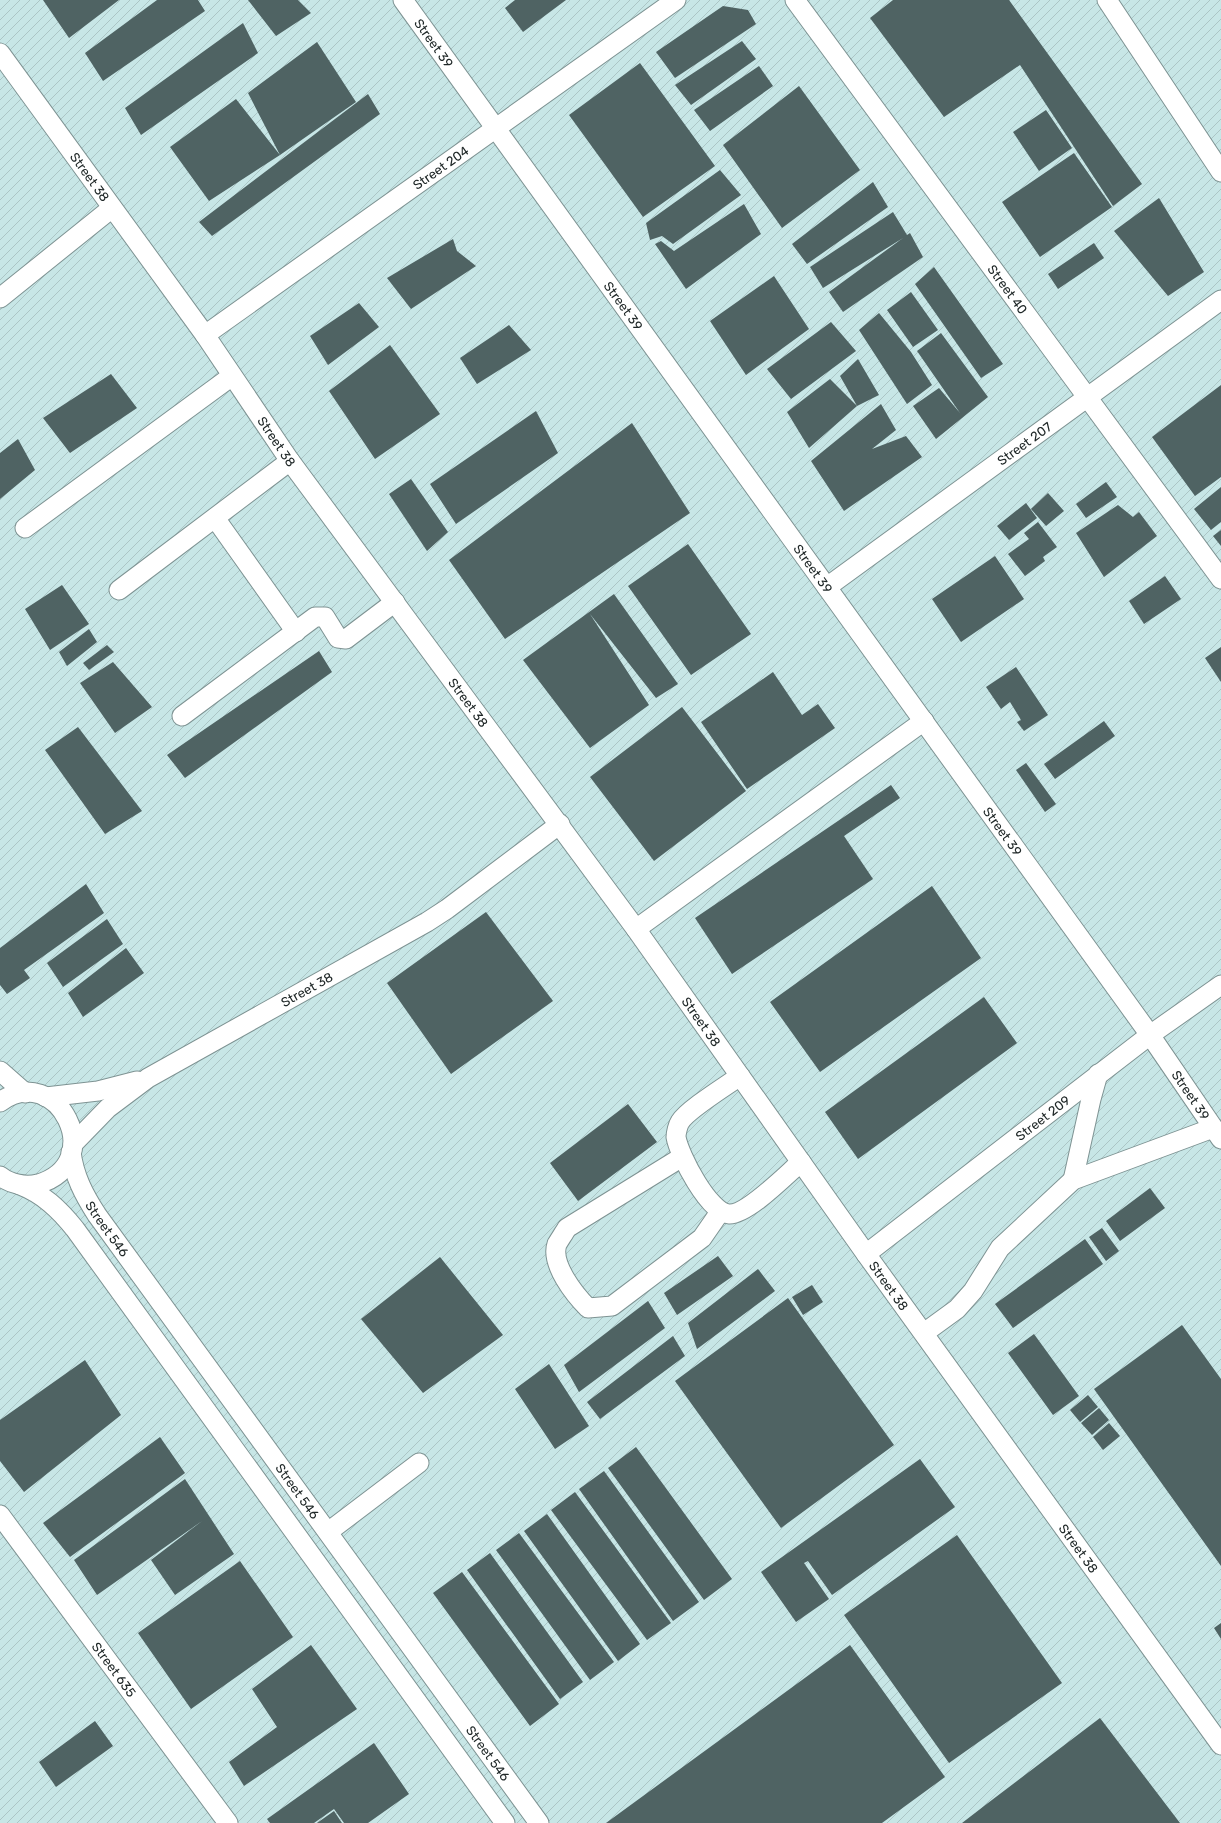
<svg xmlns="http://www.w3.org/2000/svg" width="1221" height="1823" viewBox="0 0 1221 1823" font-family="Rubik,sans-serif">
<style>
.industrial{fill:url(#industrial-furrows)}
.building{fill:#4f6363}
.lines{fill:none;stroke-linecap:round;stroke-linejoin:round}
.minor-casing{stroke:#7e9393;stroke-width:21}
.minor{stroke:#fff;stroke-width:19}
.labels{text-anchor:middle;stroke-width:4;stroke-linejoin:round;paint-order:stroke}
.street-label{font-size:13px;fill:#202828;stroke:#e7fdfd}
</style>
<defs>
<pattern id="industrial-furrows" width="10" height="10" patternUnits="userSpaceOnUse"><rect width="10" height="10" fill="#c7e6e6"/><path d="M-1 1l2-2M0 10L10 0M9 11l2-2" fill="none" stroke="#abc5c5"/></pattern>
</defs>
<rect width="100%" height="100%" fill="#daf0f0"/>
<path class="industrial" d="M 0,0 L 1221,0 L 1221,1823 L 0,1823 Z"/>
<path class="building" d="M 43,0 L 119,0 L 69,38 Z
M 157,0 L 198,0 L 205,11 L 103,81 L 85,53 Z
M 248,0 L 298,0 L 311,13 L 276,36 Z
M 515,0 L 566,0 L 523,32 L 505,8 Z
M 893,0 L 1009,0 L 1142,184 L 1113,206 L 1020,65 L 944,117 L 870,18 Z
M 723,6 L 748,10 L 756,24 L 675,78 L 656,52 Z
M 243,23 L 258,53 L 141,135 L 125,108 Z
M 742,41 L 756,59 L 691,105 L 675,85 Z
M 317,42 L 356,102 L 280,155 L 248,93 Z
M 640,63 L 715,166 L 643,217 L 569,115 Z
M 759,66 L 773,86 L 710,131 L 694,110 Z
M 799,86 L 860,170 L 782,228 L 723,145 Z
M 368,94 L 380,114 L 212,236 L 199,222 Z
M 236,99 L 280,155 L 209,201 L 170,147 Z
M 1046,110 L 1072,148 L 1039,171 L 1013,132 Z
M 1074,153 L 1112,207 L 1040,257 L 1002,202 Z
M 720,170 L 741,195 L 673,244 L 662,236 L 650,240 L 646,223 Z
M 873,182 L 888,207 L 807,264 L 792,244 Z
M 1159,198 L 1204,272 L 1168,296 L 1114,231 Z
M 744,204 L 761,234 L 686,289 L 655,244 L 661,241 L 674,251 Z
M 893,212 L 907,235 L 910,233 L 923,257 L 843,312 L 829,292 L 903,238 L 823,288 L 810,267 Z
M 453,239 L 457,251 L 476,266 L 411,309 L 387,278 Z
M 1094,243 L 1104,258 L 1058,289 L 1048,274 Z
M 934,267 L 1003,364 L 981,378 L 915,284 Z
M 774,276 L 809,329 L 746,375 L 710,321 Z
M 911,292 L 938,330 L 913,347 L 887,310 Z
M 359,303 L 379,327 L 328,365 L 310,336 Z
M 879,313 L 911,352 L 932,385 L 907,404 L 859,330 Z
M 831,322 L 856,351 L 791,399 L 767,369 Z
M 509,325 L 531,350 L 477,384 L 460,358 Z
M 941,333 L 988,397 L 936,439 L 913,406 L 939,388 L 960,413 L 917,351 Z
M 390,345 L 440,414 L 375,459 L 329,391 Z
M 858,359 L 879,395 L 857,406 L 840,376 Z
M 111,374 L 137,408 L 70,453 L 43,418 Z
M 830,379 L 857,406 L 809,448 L 787,412 Z
M 1221,385 L 1221,477 L 1195,496 L 1152,437 Z
M 881,404 L 896,430 L 872,449 L 906,436 L 922,457 L 844,511 L 811,461 Z
M 536,411 L 558,453 L 456,524 L 430,484 Z
M 632,423 L 690,513 L 505,639 L 449,560 Z
M 18,439 L 35,470 L 0,499 L 0,453 Z
M 411,479 L 448,532 L 427,551 L 389,494 Z
M 1106,482 L 1117,497 L 1086,518 L 1076,504 Z
M 1221,487 L 1221,522 L 1211,530 L 1194,509 Z
M 1048,493 L 1064,511 L 1046,526 L 1031,509 Z
M 1026,503 L 1037,518 L 1009,540 L 997,526 Z
M 1118,505 L 1133,517 L 1139,512 L 1157,536 L 1104,577 L 1076,533 Z
M 1038,522 L 1057,547 L 1043,557 L 1045,561 L 1025,576 L 1008,554 L 1029,539 L 1024,533 Z
M 1221,530 L 1221,546 L 1213,536 Z
M 688,544 L 751,634 L 691,675 L 628,586 Z
M 995,556 L 1024,599 L 961,642 L 932,599 Z
M 1165,576 L 1181,599 L 1144,624 L 1129,601 Z
M 62,585 L 89,624 L 50,650 L 25,609 Z
M 614,594 L 678,684 L 656,698 L 590,614 L 649,705 L 590,748 L 523,660 Z
M 89,629 L 97,642 L 67,666 L 59,652 Z
M 107,645 L 114,652 L 89,670 L 83,663 Z
M 1221,647 L 1221,682 L 1205,658 Z
M 319,651 L 332,672 L 185,778 L 167,755 Z
M 113,662 L 152,707 L 115,733 L 80,683 Z
M 1016,667 L 1048,715 L 1024,731 L 1017,722 L 1021,720 L 1010,702 L 1001,709 L 986,687 Z
M 773,672 L 802,715 L 818,704 L 835,728 L 747,789 L 701,722 Z
M 682,707 L 746,791 L 654,861 L 590,777 Z
M 1104,721 L 1115,736 L 1055,779 L 1044,764 Z
M 78,727 L 142,811 L 105,834 L 45,750 Z
M 1026,763 L 1056,804 L 1045,812 L 1016,770 Z
M 891,785 L 900,798 L 844,836 L 873,879 L 732,974 L 695,918 Z
M 86,884 L 104,913 L 24,970 L 30,978 L 7,994 L 0,985 L 0,948 Z
M 932,886 L 981,958 L 820,1072 L 770,1002 Z
M 486,912 L 553,1001 L 451,1074 L 387,983 Z
M 107,919 L 123,944 L 63,987 L 47,963 Z
M 126,948 L 144,973 L 83,1017 L 68,993 Z
M 984,997 L 1017,1043 L 858,1159 L 825,1112 Z
M 628,1104 L 657,1142 L 578,1201 L 550,1163 Z
M 1150,1188 L 1165,1208 L 1120,1241 L 1106,1221 Z
M 1102,1228 L 1119,1251 L 1106,1261 L 1089,1237 Z
M 1085,1239 L 1103,1264 L 1013,1328 L 995,1304 Z
M 718,1256 L 733,1276 L 677,1315 L 664,1293 Z
M 440,1257 L 503,1335 L 423,1393 L 361,1319 Z
M 758,1269 L 775,1291 L 697,1349 L 688,1323 Z
M 812,1285 L 823,1302 L 803,1315 L 792,1297 Z
M 788,1298 L 894,1445 L 781,1528 L 675,1381 Z
M 648,1301 L 665,1328 L 579,1392 L 564,1365 Z
M 1182,1325 L 1221,1379 L 1221,1566 L 1094,1389 Z
M 1034,1334 L 1079,1396 L 1053,1415 L 1008,1353 Z
M 673,1336 L 685,1356 L 600,1419 L 587,1402 Z
M 85,1360 L 121,1415 L 24,1492 L 0,1461 L 0,1420 Z
M 549,1364 L 589,1426 L 555,1449 L 515,1389 Z
M 1088,1395 L 1098,1407 L 1080,1422 L 1070,1410 Z
M 1099,1408 L 1109,1420 L 1092,1435 L 1081,1423 Z
M 1109,1423 L 1120,1436 L 1103,1450 L 1093,1437 Z
M 160,1437 L 185,1473 L 70,1557 L 43,1523 Z
M 636,1447 L 732,1579 L 704,1600 L 608,1468 Z
M 920,1459 L 955,1507 L 832,1595 L 808,1561 L 804,1563 L 829,1599 L 796,1622 L 761,1572 Z
M 604,1471 L 699,1602 L 673,1621 L 579,1489 Z
M 185,1479 L 234,1554 L 175,1595 L 151,1560 L 202,1521 L 97,1595 L 74,1560 Z
M 575,1492 L 671,1623 L 647,1640 L 551,1510 Z
M 547,1514 L 640,1644 L 618,1661 L 524,1531 Z
M 519,1533 L 614,1662 L 590,1680 L 496,1550 Z
M 957,1535 L 1062,1683 L 949,1763 L 844,1615 Z
M 490,1553 L 583,1682 L 560,1699 L 467,1570 Z
M 240,1561 L 293,1637 L 191,1709 L 138,1633 Z
M 462,1572 L 559,1704 L 530,1726 L 433,1593 Z
M 1221,1623 L 1221,1639 L 1214,1628 Z
M 311,1645 L 357,1709 L 244,1786 L 229,1762 L 277,1727 L 252,1689 Z
M 850,1645 L 945,1777 L 882,1823 L 606,1823 Z
M 1100,1718 L 1180,1823 L 962,1823 L 988,1803 Z
M 95,1721 L 113,1746 L 56,1787 L 39,1762 Z
M 374,1743 L 409,1794 L 368,1823 L 344,1823 L 334,1809 L 314,1823 L 270,1823 L 267,1819 Z
M 334,1811 L 342,1823 L 317,1823 Z"/>
<g class="lines">
<g class="minor-casing">
<g id="minor">
<path id="s1" d="M 403,0 L 1150,1035 L 1221,1139"/>
<path id="s2" d="M 795,0 L 1221,579"/>
<path d="M 1107,0 L 1221,172"/>
<path id="s3" d="M 0,53 L 205,335 L 290,461 L 636,929 L 866,1254 L 1221,1745"/>
<path d="M 0,298 L 112,208"/>
<path id="s4" d="M 205,335 L 676,0"/>
<path d="M 215,518 L 296,632"/>
<path d="M 25,528 L 232,376"/>
<path id="s5" d="M 827,587 L 1221,300"/>
<path d="M 119,590 L 290,461"/>
<path d="M 182,716 L 315,617 L 325,617 L 338,638 L 346,639 L 395,602"/>
<path d="M 636,929 L 924,721"/>
<path d="M 0,1071 L 25,1093"/>
<path d="M 740,1076 C 726,1086 687,1110 680,1122 C 678,1125 676,1133 676,1137 C 679,1155 709,1213 729,1214 C 747,1215 786,1175 801,1162"/>
<path d="M 46,1097 L 98,1091 L 137,1081"/>
<path d="M 0,1102 C 57,1060 110,1163 38,1184 C 25,1187 10,1184 0,1176"/>
<path id="s6" d="M 73,1144 L 108,1108 L 148,1078 L 427,922 L 447,909 L 560,824"/>
<path id="s7" d="M 71,1152 C 74,1176 84,1195 97,1215 L 539,1823"/>
<path d="M 682,1157 L 567,1228 C 564,1233 560,1239 557,1244 C 550,1264 575,1295 588,1308 L 612,1306 L 702,1238 L 720,1212"/>
<path d="M 1073,1180 L 1091,1099 L 1098,1074"/>
<path d="M 20,1185 C 43,1194 59,1209 75,1229 L 505,1823"/>
<path id="s8" d="M 866,1254 L 1150,1035 L 1221,985"/>
<path d="M 924,1333 L 957,1309 L 973,1291 L 1000,1248 L 1073,1180 L 1213,1128"/>
<path id="s9" d="M 0,1515 L 228,1823"/>
<path d="M 328,1532 L 419,1463"/>
</g>
</g>
<use href="#minor" class="minor"/>
</g>
<g class="labels">
<g class="street-label">
<text dy="5" stroke="none"><textPath href="#s1" startOffset="53">Street 39</textPath></text>
<text dy="5" stroke="none"><textPath href="#s4" startOffset="289">Street 204</textPath></text>
<text dy="5" stroke="none"><textPath href="#s3" startOffset="153">Street 38</textPath></text>
<text dy="5" stroke="none"><textPath href="#s2" startOffset="359">Street 40</textPath></text>
<text dy="5" stroke="none"><textPath href="#s1" startOffset="377">Street 39</textPath></text>
<text dy="5" stroke="none"><textPath href="#s3" startOffset="477">Street 38</textPath></text>
<text dy="5" stroke="none"><textPath href="#s5" startOffset="244">Street 207</textPath></text>
<text dy="5" stroke="none"><textPath href="#s1" startOffset="701">Street 39</textPath></text>
<text dy="5" stroke="none"><textPath href="#s3" startOffset="801">Street 38</textPath></text>
<text dy="5" stroke="none"><textPath href="#s1" startOffset="1025">Street 39</textPath></text>
<text dy="5" stroke="none"><textPath href="#s6" startOffset="282">Street 38</textPath></text>
<text dy="5" stroke="none"><textPath href="#s3" startOffset="1196">Street 38</textPath></text>
<text dy="5" stroke="none"><textPath href="#s1" startOffset="1349">Street 39</textPath></text>
<text dy="5" stroke="none"><textPath href="#s8" startOffset="223">Street 209</textPath></text>
<text dy="5" stroke="none"><textPath href="#s7" startOffset="86">Street 546</textPath></text>
<text dy="5" stroke="none"><textPath href="#s3" startOffset="1520">Street 38</textPath></text>
<text dy="5" stroke="none"><textPath href="#s7" startOffset="410">Street 546</textPath></text>
<text dy="5" stroke="none"><textPath href="#s3" startOffset="1844">Street 38</textPath></text>
<text dy="5" stroke="none"><textPath href="#s9" startOffset="192">Street 635</textPath></text>
<text dy="5" stroke="none"><textPath href="#s7" startOffset="734">Street 546</textPath></text>
</g>
</g>
</svg>
